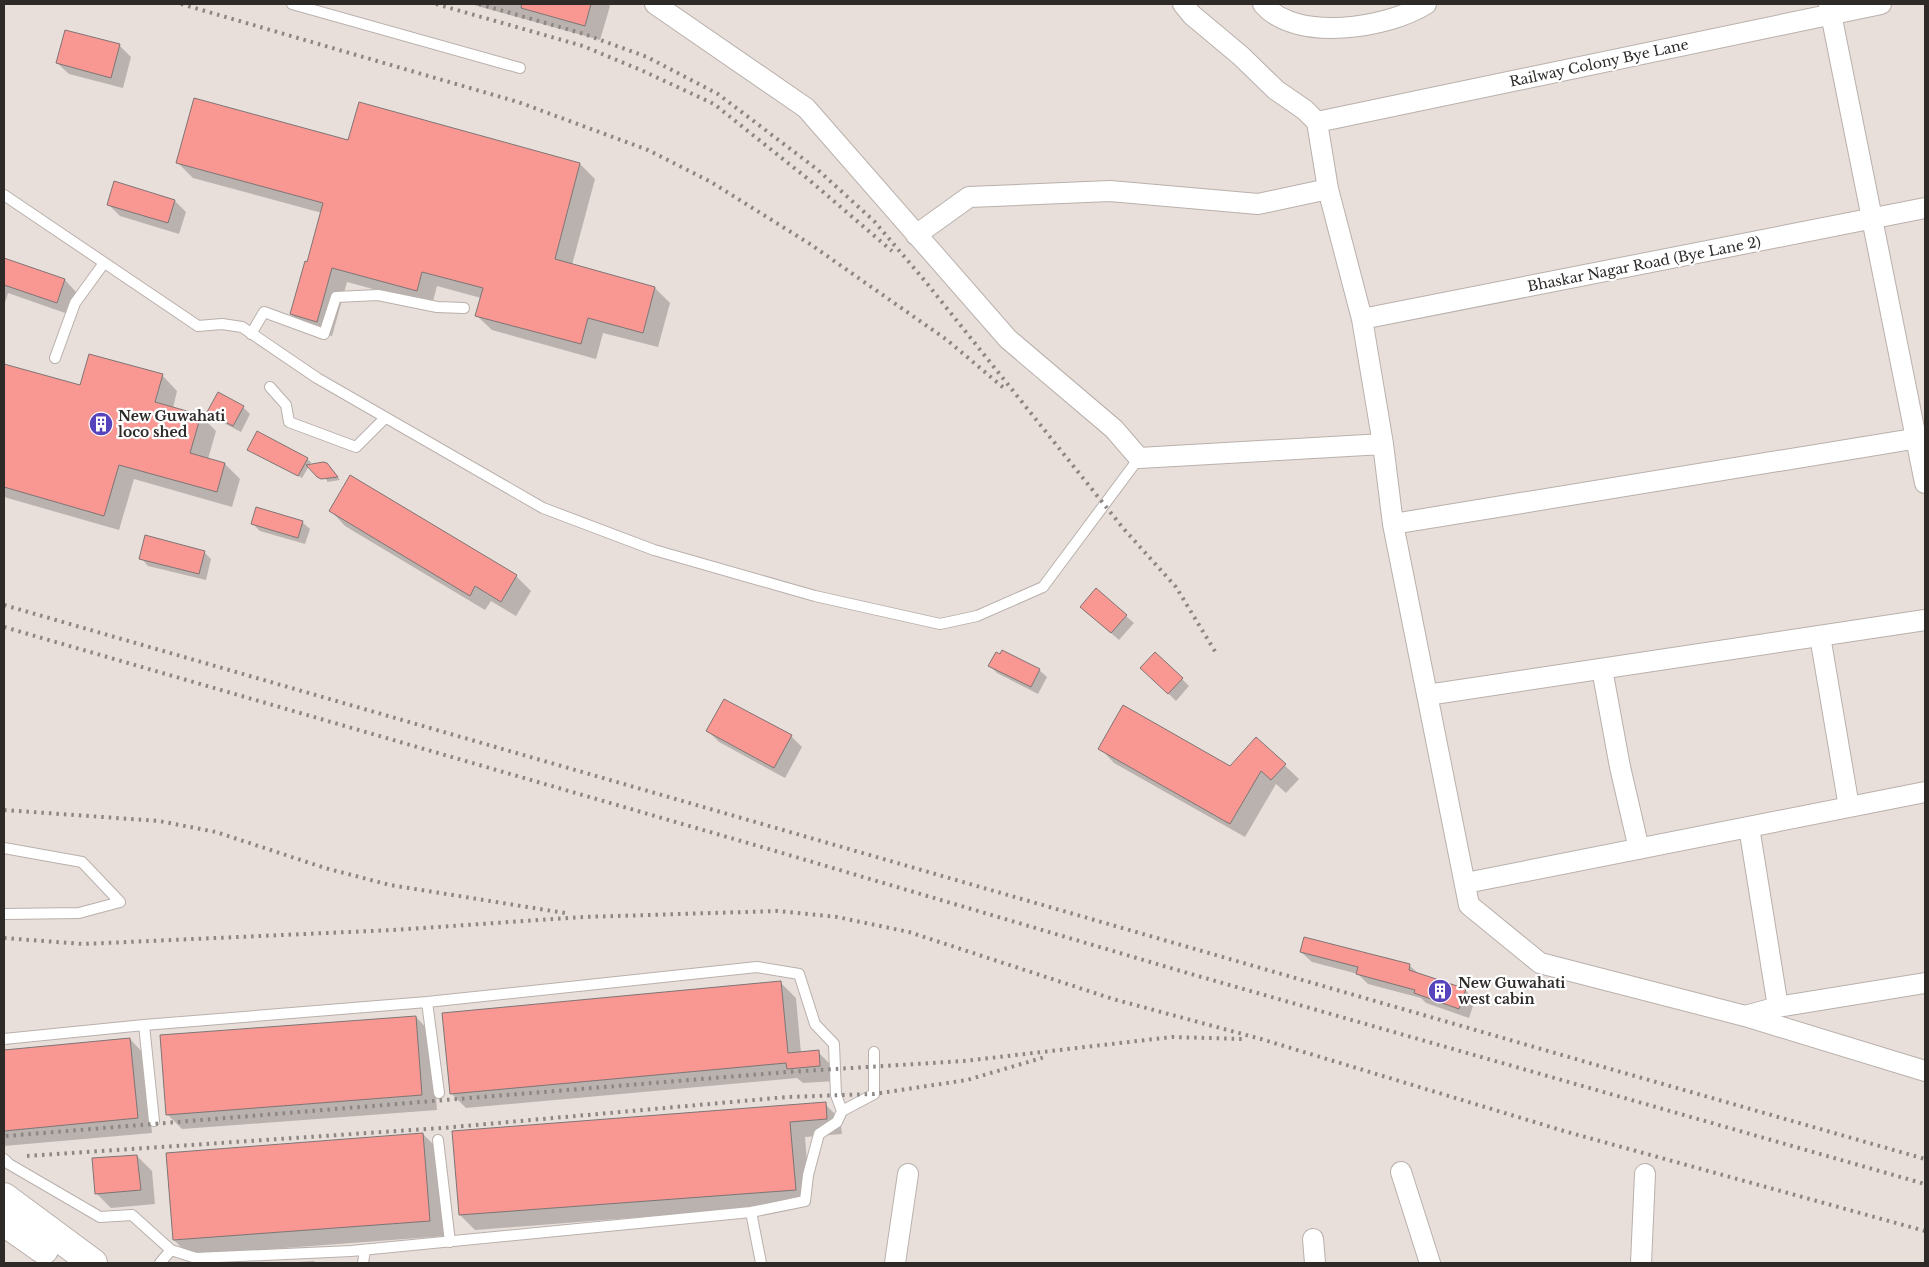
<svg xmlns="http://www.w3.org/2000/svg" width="1929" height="1267" viewBox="0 0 1929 1267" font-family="'Libre Baskerville',serif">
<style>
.shadow{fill:#0003}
.building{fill:#f99793;stroke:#7e7574}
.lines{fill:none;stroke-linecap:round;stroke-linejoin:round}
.service-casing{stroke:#b9b0ac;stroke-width:12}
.minor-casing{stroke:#b9b0ac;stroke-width:22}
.primary-casing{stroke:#b9b0ac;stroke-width:30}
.service{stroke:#fff;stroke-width:10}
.minor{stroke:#fff;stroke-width:20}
.primary{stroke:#fff;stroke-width:28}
.rail{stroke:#8d8783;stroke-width:4;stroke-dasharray:2.5 5;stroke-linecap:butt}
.labels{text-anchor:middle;stroke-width:4.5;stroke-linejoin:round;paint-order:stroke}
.street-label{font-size:14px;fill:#2d2a28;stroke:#fff}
.poi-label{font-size:14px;font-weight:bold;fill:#2d2a28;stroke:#fff;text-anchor:start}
</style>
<rect width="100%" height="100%" fill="#e8dfda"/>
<path class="shadow" d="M 470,4 L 608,4 L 610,6 L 600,40 Z
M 66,31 L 120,46 L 131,57 L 123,88 L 69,74 L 57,63 Z
M 349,141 L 580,164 L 595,179 L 572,265 L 655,288 L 670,303 L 658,347 L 603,333 L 596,359 L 492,330 L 476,315 L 481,298 L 437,286 L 432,305 L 347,282 L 332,336 L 306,329 L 291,314 L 308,263 L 322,213 L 193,178 L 178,163 Z
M 175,201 L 186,212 L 179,234 L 120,216 L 109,205 Z
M 4,259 L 65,280 L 76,292 L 68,314 L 8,293 L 4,306 Z
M 4,366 L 81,387 L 162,375 L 177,391 L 173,408 L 201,416 L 216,431 L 208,459 L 225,464 L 240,479 L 232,507 L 134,479 L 119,530 L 4,497 Z
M 243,407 L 250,414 L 241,432 L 216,419 L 209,412 Z
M 249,449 L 307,459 L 311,462 L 309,466 L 330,468 L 340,480 L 327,482 L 327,480 L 318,476 L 309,466 L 302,478 Z
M 351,476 L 516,576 L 531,591 L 516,616 L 491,601 L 485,610 L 345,526 L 330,510 Z
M 302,522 L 310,529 L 305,544 L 260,531 L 253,524 Z
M 204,552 L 211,559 L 206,580 L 148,566 L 141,558 Z
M 1089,614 L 1126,616 L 1134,623 L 1119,640 Z
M 990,666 L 1039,670 L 1047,677 L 1038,694 L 997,673 Z
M 1142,668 L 1182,679 L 1189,686 L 1176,701 Z
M 708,731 L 791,736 L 802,747 L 785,778 L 719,742 Z
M 1257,739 L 1299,779 L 1286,793 L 1276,784 L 1245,837 L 1114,763 L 1100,748 L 1230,767 Z
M 1301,952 L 1410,966 L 1419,974 L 1465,990 L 1475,1000 L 1469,1018 L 1426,1003 L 1421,998 L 1368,984 L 1358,974 L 1312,962 Z
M 781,983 L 796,998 L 801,1053 L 818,1052 L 833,1067 L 835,1081 L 803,1083 L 797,1078 L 466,1108 L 451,1093 Z
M 416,1017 L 431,1033 L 437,1110 L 182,1129 L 167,1114 Z
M 130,1039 L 145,1055 L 152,1133 L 4,1146 L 4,1051 Z
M 825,1104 L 840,1119 L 842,1134 L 805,1137 L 810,1204 L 475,1230 L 460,1215 Z
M 423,1134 L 438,1149 L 445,1236 L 189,1255 L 174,1240 Z
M 137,1156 L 152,1171 L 155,1204 L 111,1208 L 96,1193 Z
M 314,1261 L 316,1263 L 282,1263 Z"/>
<path class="building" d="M 522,4 L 591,4 L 585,26 L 521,8 Z
M 65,30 L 120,44 L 111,78 L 56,63 Z
M 194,98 L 348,140 L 359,102 L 580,163 L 555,259 L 655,287 L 643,333 L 588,318 L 581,344 L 475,316 L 483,288 L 422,272 L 417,291 L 332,268 L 317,322 L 290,314 L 305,261 L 307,262 L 323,203 L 176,163 Z
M 114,181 L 175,200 L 168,223 L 107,205 Z
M 4,258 L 65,279 L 57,303 L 4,285 Z
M 89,354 L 163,374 L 155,402 L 201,415 L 190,453 L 225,463 L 217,492 L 119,465 L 104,516 L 4,487 L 4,364 L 80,385 Z
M 218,392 L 244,406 L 233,426 L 207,412 Z
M 257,431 L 308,458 L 298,476 L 247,450 Z
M 323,462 L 327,463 L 338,477 L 321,479 L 317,477 L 306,465 Z
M 350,475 L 517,575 L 501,602 L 475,586 L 470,596 L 329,511 Z
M 256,507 L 303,521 L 298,538 L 251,524 Z
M 145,535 L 205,551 L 199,574 L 139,559 Z
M 1096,588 L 1127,615 L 1111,633 L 1080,607 Z
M 1002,650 L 1040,669 L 1031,687 L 988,666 L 996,652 L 1000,654 Z
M 1155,652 L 1183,678 L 1168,694 L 1140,668 Z
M 724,699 L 792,735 L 774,768 L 706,731 Z
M 1123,705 L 1230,766 L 1256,737 L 1286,764 L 1271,780 L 1261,771 L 1230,824 L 1098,749 Z
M 1304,937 L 1410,964 L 1409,970 L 1466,989 L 1459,1009 L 1414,993 L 1415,990 L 1356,974 L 1358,967 L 1300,952 Z
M 781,981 L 788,1053 L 819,1050 L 820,1066 L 787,1069 L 786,1063 L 450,1094 L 442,1013 Z
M 416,1016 L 422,1095 L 166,1115 L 160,1035 Z
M 130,1038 L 138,1118 L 4,1131 L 4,1050 Z
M 826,1102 L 827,1119 L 790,1122 L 796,1190 L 459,1215 L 452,1131 Z
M 423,1133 L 430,1221 L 173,1240 L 166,1153 Z
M 137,1155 L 141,1190 L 95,1194 L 92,1158 Z"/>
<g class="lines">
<g class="service-casing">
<path id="service" d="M 292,4 L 520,68
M 4,195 L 198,326 L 222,324 L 242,327 L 317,378 L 543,508 L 654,550 L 815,596 L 940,624 L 977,616 L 1043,587 L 1139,458
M 251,334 L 264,312 L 324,334 L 336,297 L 378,295 L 437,307 L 464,308
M 55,358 L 75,303 L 104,263
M 270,387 L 286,405 L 289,422 L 356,447 L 385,418
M 4,848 L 82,862 L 120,902 L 79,913 L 4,914
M 427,1002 L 439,1093
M 144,1025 L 154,1121
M 4,1039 L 144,1025 L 427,1002 L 757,967 L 799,974 L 815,1024 L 834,1044 L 836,1095 L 842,1111 L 837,1122 L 819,1134 L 808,1175 L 805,1201 L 751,1212 L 351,1251 L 196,1258 L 171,1250 L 160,1263
M 842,1111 L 874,1094 L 874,1052
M 438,1140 L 450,1242
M 4,1159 L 9,1164 L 100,1217 L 132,1215 L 171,1250
M 751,1212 L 761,1263
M 363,1263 L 365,1250"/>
</g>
<g class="minor-casing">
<path id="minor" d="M 655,4 L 806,108 L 1008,339 L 1114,429 L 1139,458 L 1383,444
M 1183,4 L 1192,15 L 1241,56 L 1276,90 L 1305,110 L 1317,122 L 1328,189 L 1362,319 L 1383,444 L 1393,524 L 1469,905 L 1540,963 L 1745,1016 L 1925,1071
M 1263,4 C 1296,43 1388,28 1426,4
M 1829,4 L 1925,483
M 1317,122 L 1881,4
M 916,235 L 969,197 L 1110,191 L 1258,204 L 1328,189
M 1362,319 L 1925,208
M 1393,524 L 1925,437
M 1820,636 L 1849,807
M 1602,669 L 1620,767 L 1639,849
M 1427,695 L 1925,620
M 1749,827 L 1778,1007
M 1466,883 L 1925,792
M 1745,1016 L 1778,1007 L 1925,983
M 1401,1172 L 1430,1263
M 1313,1239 L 1315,1263
M 895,1263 L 908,1174
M 1641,1263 L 1645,1174"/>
</g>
<g class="primary-casing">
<path id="primary" d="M 4,1197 L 93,1263
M 4,1222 L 44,1250"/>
</g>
<use href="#service" class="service"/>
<use href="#minor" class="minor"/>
<use href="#primary" class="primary"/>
<path class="rail" d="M 181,4 L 518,102 L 648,150 L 711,182 L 810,244 L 947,340 L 1005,389
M 436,4 L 583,46 L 643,71 L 714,104 L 808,179 L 892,251
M 479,4 L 584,34 L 647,57 L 718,94 L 818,170 L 874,221 L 925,281 L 1123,528 L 1176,587 L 1216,653
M 4,605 L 1600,1066 L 1925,1159
M 4,627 L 772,850 L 1184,972 L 1925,1184
M 4,810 L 159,821 L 216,832 L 325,868 L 390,885 L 565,913
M 4,938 L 83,944 L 393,930 L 583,917 L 777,911 L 837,917 L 909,932 L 1113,999 L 1261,1039 L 1564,1131 L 1925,1231
M 6,1136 L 787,1072 L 964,1061 L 1172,1037 L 1243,1039
M 27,1156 L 442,1128 L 787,1097 L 874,1094 L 967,1080 L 1045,1057"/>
</g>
<defs>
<g id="building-disc" transform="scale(1.25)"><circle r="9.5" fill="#5743bb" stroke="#fff"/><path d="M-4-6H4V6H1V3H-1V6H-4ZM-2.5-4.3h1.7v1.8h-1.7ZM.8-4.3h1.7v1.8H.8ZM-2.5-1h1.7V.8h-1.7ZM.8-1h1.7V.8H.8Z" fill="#fff"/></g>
</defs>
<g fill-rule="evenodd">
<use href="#building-disc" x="101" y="424"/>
<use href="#building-disc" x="1440" y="991"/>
</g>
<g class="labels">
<g class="street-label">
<text transform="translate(1599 63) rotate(-12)" y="5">Railway Colony Bye Lane</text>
<text transform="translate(1644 264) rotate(-11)" y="5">Bhaskar Nagar Road (Bye Lane 2)</text>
</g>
<g class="poi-label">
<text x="118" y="421">New Guwahati<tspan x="118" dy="16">loco shed</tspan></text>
<text x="1458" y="988">New Guwahati<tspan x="1458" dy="16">west cabin</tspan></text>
</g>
</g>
<rect width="1929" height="1267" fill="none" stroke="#2d2a28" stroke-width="10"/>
</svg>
